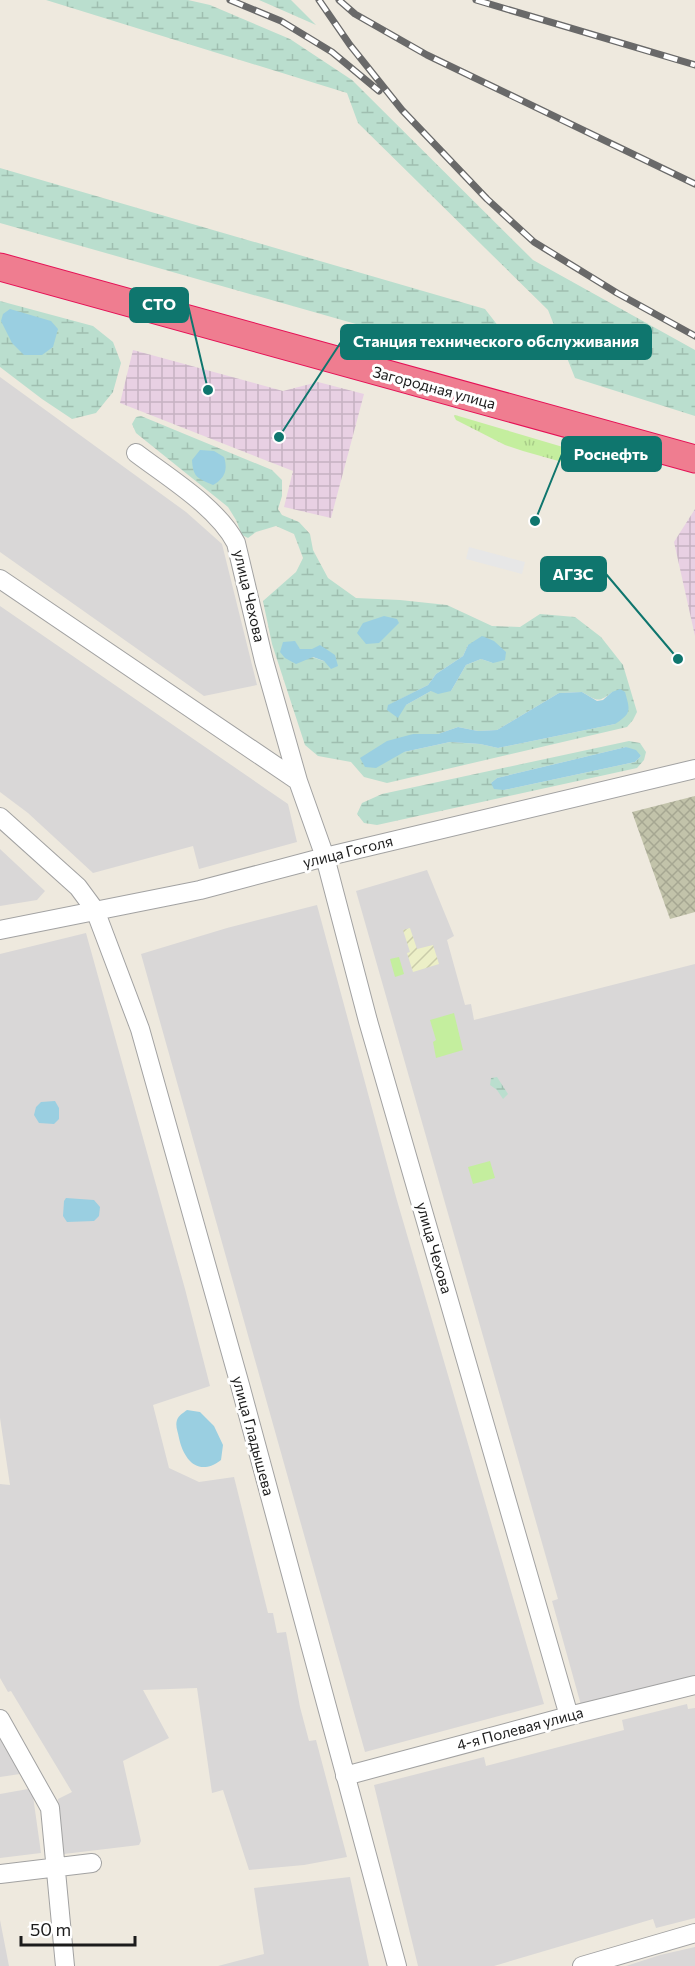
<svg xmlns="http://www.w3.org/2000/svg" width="695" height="1966" viewBox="0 0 695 1966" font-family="Commissioner,sans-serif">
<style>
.residential{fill:#d9d7d7}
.industrial{fill:url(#industrial-grid)}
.construction{fill:url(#construction-cross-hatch)}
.farmland{fill:url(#farmland-furrows)}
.grass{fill:url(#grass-tufts)}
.wetland{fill:url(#wetland-marsh);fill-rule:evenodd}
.garden{fill:#c4ee9e}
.parking{fill:#e7e7e7}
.water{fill:#9acfe1}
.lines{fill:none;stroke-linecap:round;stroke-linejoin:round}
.minor-casing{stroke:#a2a2a2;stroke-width:20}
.highway-casing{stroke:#e51256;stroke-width:29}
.minor{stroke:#fff;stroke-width:18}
.highway{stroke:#ef7d90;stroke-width:27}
.rail-casing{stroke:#696969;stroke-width:7}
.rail{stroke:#fff;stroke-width:4.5;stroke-dasharray:14;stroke-linecap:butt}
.labels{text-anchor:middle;stroke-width:6;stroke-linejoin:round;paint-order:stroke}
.street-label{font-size:15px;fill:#1b1b1b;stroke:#fff}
.leader{fill:none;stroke:#0f766e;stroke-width:2}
.callout-dot{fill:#0f766e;stroke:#fff;stroke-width:2}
.callout{fill:#0f766e;stroke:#0f766e;stroke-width:2}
.callout-label{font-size:16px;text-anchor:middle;font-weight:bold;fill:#fff}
</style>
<defs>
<pattern id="industrial-grid" width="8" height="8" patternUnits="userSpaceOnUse" patternTransform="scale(1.5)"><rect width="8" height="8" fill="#e8d0e3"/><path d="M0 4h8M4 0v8" fill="none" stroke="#c6b2c2"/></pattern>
<pattern id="construction-cross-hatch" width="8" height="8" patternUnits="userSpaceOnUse" patternTransform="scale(1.5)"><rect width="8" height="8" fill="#c2c3aa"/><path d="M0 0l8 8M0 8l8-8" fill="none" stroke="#a6a792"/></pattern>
<pattern id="farmland-furrows" width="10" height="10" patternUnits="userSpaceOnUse" patternTransform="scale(1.5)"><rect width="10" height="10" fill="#ecefc7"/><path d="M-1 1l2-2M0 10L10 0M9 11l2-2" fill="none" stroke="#caccaa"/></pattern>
<pattern id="grass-tufts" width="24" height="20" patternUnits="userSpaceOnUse" patternTransform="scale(1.5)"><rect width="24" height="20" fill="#c4ee9e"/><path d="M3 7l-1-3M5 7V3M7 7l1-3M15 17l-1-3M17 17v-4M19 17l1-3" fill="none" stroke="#a8cc88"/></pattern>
<pattern id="wetland-marsh" width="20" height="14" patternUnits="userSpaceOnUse" patternTransform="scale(1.5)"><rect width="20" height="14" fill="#badece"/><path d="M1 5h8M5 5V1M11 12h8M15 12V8" fill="none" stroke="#9fbeb0"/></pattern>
</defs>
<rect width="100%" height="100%" fill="#eee9de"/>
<path class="residential" d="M 0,377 L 186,512 L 222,544 L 257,685 L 204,696 L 0,552 Z
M 0,606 L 288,804 L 297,842 L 199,869 L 193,846 L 93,873 L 28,813 L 0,792 Z
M 0,849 L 45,891 L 37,900 L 0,906 Z
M 427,870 L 454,936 L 447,940 L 465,1005 L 471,1004 L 474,1020 L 695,964 L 695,1675 L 581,1705 L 552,1601 L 558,1599 L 356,891 Z
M 317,905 L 396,1197 L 544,1704 L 365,1752 L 141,954 L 227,928 Z
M 86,933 L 185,1289 L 210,1386 L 153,1405 L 169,1468 L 199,1482 L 234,1477 L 268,1613 L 273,1613 L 277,1633 L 286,1632 L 300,1707 L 309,1741 L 316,1740 L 347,1857 L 304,1865 L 249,1870 L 223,1790 L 212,1793 L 197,1688 L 143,1690 L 169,1738 L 123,1761 L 141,1841 L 139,1845 L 64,1854 L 58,1799 L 72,1792 L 11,1691 L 8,1692 L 0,1678 L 0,1484 L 10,1485 L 0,1418 L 0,954 Z
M 687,1704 L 688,1709 L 695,1708 L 695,1918 L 656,1928 L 653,1919 L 494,1966 L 418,1966 L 374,1785 L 484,1757 L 486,1766 L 624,1730 L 622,1720 Z
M 0,1739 L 20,1774 L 0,1777 Z
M 28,1789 L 33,1796 L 41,1853 L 0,1858 L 0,1794 Z
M 350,1877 L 369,1966 L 218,1966 L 264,1954 L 254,1888 Z
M 0,1920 L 9,1966 L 0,1966 Z
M 695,1947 L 695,1966 L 626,1966 L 660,1955 Z"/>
<path class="industrial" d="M 133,350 L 283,391 L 318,382 L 364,394 L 331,518 L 284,507 L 293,471 L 120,403 Z
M 695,509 L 695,636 L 674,542 Z"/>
<path class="construction" d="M 695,796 L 695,912 L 670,919 L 632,812 Z"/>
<path class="farmland" d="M 410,928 L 417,949 L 433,945 L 439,964 L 413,972 L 407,953 L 410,952 L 403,930 Z"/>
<path class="grass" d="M 455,415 L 573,450 L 576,454 L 570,461 L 562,462 L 523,451 L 505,445 L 456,420 L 454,416 Z"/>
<path class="wetland" d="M 46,0 L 188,0 L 210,5 L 290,39 L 352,80 L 533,260 L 695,350 L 695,416 L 575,378 L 548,310 L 358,123 L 347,93 Z
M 259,0 L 291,0 L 316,25 L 266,3 Z
M 0,168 L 485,309 L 499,327 L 505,342 L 494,356 L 465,355 L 0,223 Z
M 0,301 L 93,326 L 113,342 L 121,363 L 113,392 L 96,413 L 72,419 L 42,399 L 0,367 Z
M 141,416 L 272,470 L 282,480 L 282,496 L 278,509 L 282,515 L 299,522 L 310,534 L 313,550 L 328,578 L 356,598 L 400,600 L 447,605 L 492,626 L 520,627 L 540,614 L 575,617 L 601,637 L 623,665 L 637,712 L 633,720 L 627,727 L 387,783 L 364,777 L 351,762 L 318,756 L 305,745 L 272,644 L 263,601 L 296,572 L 303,558 L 294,534 L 276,526 L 256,532 L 248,538 L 242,535 L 236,520 L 228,507 L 136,433 L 132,424 L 136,417 ZM 283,642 L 300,649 L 312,649 L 338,666 L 312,657 ZM 468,645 L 493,663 L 481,659 L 466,665 L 451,691 L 431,691 L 406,705 L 389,705 L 428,685 L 436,674 L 463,656 ZM 582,692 C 596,700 598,704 612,692 L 615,724 L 498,748 L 480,744 L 450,742 L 404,752 L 413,734 L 438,734 L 458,727 L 478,731 L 497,730 L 559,693 Z
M 629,741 L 640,743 L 646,752 L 644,760 L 637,768 L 377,825 L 364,823 L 357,814 L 362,803 L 382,794 ZM 626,747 L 641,756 L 635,762 L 504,790 L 491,783 L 497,778 Z
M 497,1077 L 508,1094 L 503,1099 L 497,1090 L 490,1085 L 491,1078 Z"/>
<path class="garden" d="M 399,957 L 404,974 L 395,977 L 390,959 Z
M 454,1013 L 463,1050 L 436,1058 L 433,1042 L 436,1040 L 430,1020 Z
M 490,1161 L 495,1178 L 473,1184 L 468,1167 Z"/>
<path class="parking" d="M 469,547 L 525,562 L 522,574 L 466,559 Z"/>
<path class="water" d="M 10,309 L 51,321 L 58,329 L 53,347 L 42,355 L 24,355 L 12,343 L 1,321 L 3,314 Z
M 200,450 L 214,451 L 224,457 C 228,470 225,478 213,485 C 198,478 193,478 192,460 Z
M 384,616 L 397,619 L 399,623 L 379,643 L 366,644 L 357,633 L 363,623 Z
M 482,636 L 494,641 L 506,652 L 505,660 L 493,663 L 481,659 L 466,665 L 451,691 L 438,694 L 431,691 L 406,705 L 398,718 L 387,710 L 388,705 L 428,685 L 436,674 L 463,656 L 468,645 Z
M 295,641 L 300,649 L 312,649 L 320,645 L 335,655 L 338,666 L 331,669 L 324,661 L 313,657 L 296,664 L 285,658 L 280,652 L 283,642 Z
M 620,689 L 625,692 C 630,710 632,713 615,724 L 498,748 L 480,744 L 450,742 L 404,752 L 376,768 L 365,767 L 360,758 L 387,741 L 413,734 L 438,734 L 458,727 L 478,731 L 497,730 L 559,693 L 582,692 L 597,701 L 603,700 L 612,692 Z
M 626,747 L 636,750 L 641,756 L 635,762 L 504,790 L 494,789 L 491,783 L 497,778 Z
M 55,1101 L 59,1108 L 59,1119 L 54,1124 L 39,1123 L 34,1115 L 36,1107 L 41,1102 Z
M 66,1198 L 94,1200 L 100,1207 L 99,1216 L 94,1221 L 67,1222 L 63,1216 L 64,1201 Z
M 187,1410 L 200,1412 L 214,1426 L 223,1445 L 221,1460 C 199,1477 184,1461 179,1438 C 178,1432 175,1426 177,1420 C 179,1415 183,1413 187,1410 Z"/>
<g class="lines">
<g class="minor-casing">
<path id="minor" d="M 136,453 C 169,478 217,507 236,543 L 264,661 L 298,781
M 0,579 L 298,781 L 325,857 L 368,1021 L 569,1716
M 0,817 L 78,887 L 95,910 L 140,1029 L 240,1385 L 397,1966
M 0,930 L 200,890 L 325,857 L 695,769
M 0,1719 L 50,1808 L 65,1966
M 345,1776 L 569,1716 L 695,1685
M 0,1874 L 92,1863
M 582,1966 L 695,1933"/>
</g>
<g class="highway-casing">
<path id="highway" d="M 0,267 L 695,459"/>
</g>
<use href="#minor" class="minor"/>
<use href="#highway" class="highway"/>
<g class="rail-casing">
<path id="rail" d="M 230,0 L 281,21 L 332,52 L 379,91
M 319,0 L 350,45 L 402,110 L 487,199 L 534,242 L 617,293 L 695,336
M 339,0 L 355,14 L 427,55 L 695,184
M 476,0 L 695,65"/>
</g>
<use href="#rail" class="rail"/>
</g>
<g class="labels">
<g class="street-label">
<text transform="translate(434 388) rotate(15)" y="5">Загородная улица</text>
<text transform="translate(249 596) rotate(77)" y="5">улица Чехова</text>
<text transform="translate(348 852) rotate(-14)" y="5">улица Гоголя</text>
<text transform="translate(434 1248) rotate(74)" y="5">улица Чехова</text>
<text transform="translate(253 1436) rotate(75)" y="5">улица Гладышева</text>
<text transform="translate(520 1729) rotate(-15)" y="5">4-я Полевая улица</text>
</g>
</g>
<path class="leader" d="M208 390L188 305M279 437L341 342M535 521L562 454M678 659L606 574"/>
<g class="callout-dot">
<circle cx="208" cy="390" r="6"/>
<circle cx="279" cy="437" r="6"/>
<circle cx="535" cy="521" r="6"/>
<circle cx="678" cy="659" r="6"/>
</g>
<g class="callout">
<rect x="130" y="288" width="58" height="34" rx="6"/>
<rect x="341" y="325" width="310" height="34" rx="6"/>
<rect x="562" y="437" width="99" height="34" rx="6"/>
<rect x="541" y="557" width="65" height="34" rx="6"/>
</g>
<g class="callout-label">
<text x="159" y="310">СТО</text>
<text x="496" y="347">Станция технического обслуживания</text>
<text x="611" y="460">Роснефть</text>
<text x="573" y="580">АГЗС</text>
</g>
<path d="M21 1936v9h114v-9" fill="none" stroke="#1b1b1b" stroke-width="3"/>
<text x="30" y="1936" font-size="18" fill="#1b1b1b" stroke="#ffffff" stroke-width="4.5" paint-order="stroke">50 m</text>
</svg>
